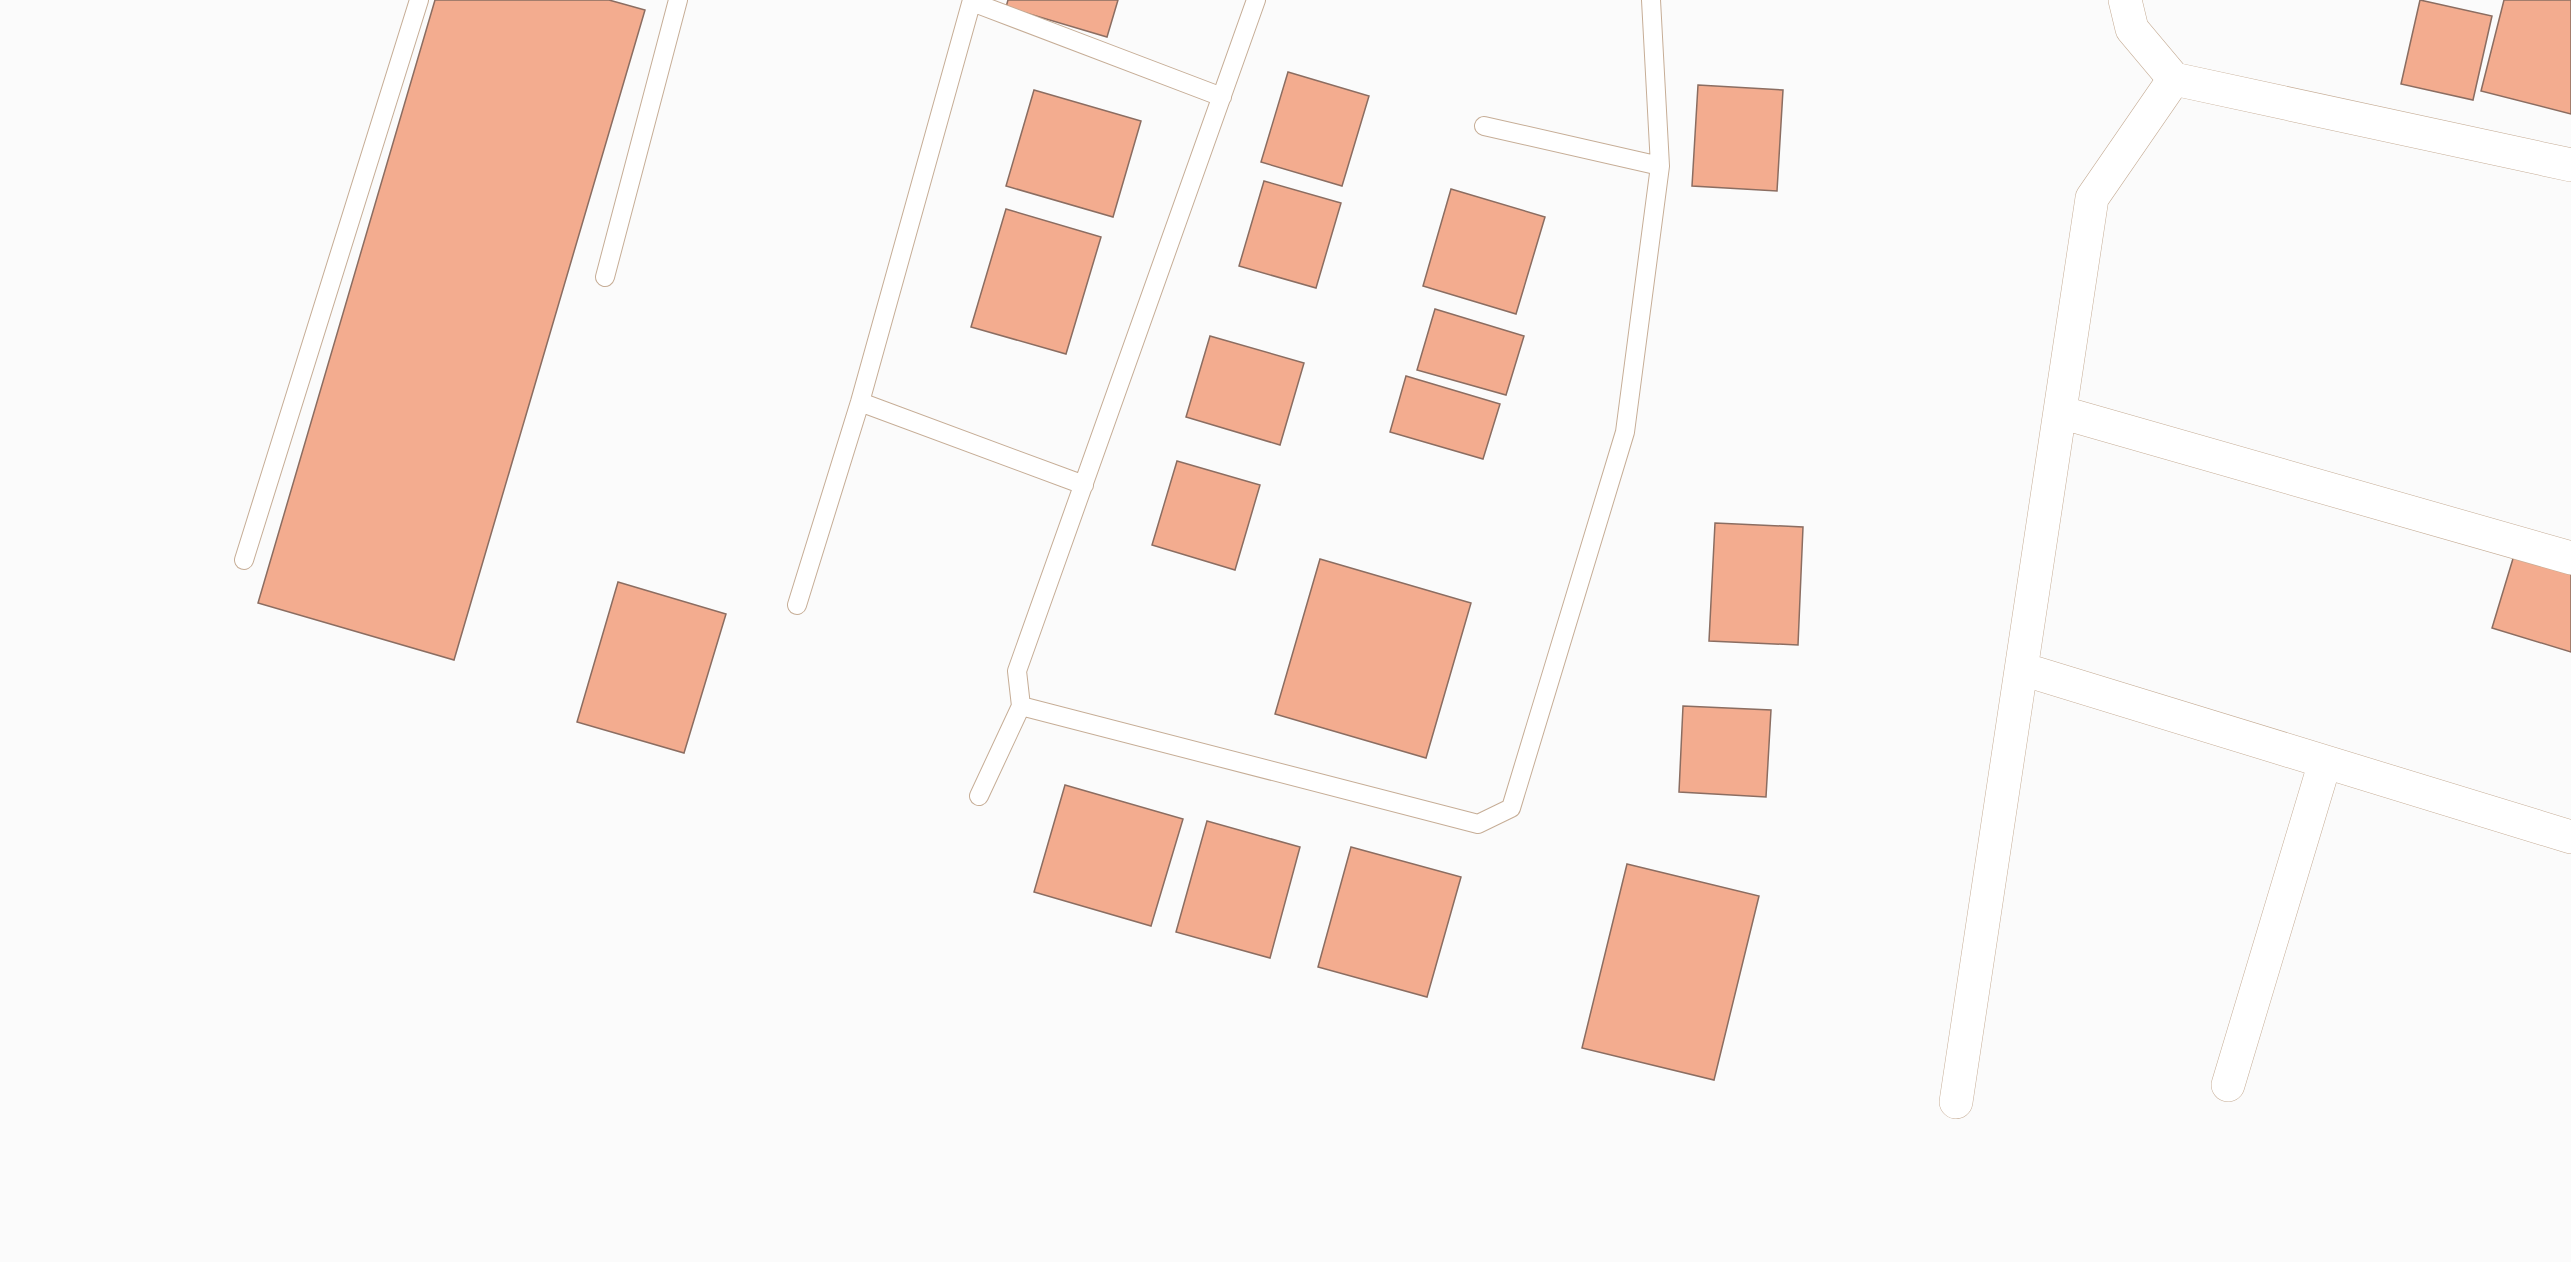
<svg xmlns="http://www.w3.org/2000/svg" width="2571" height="1262" viewBox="0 0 2571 1262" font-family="Manrope,sans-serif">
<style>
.building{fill:#f3ac8f;stroke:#8b6d61;stroke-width:1.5}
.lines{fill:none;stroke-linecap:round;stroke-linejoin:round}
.service-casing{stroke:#c6ad96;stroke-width:20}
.minor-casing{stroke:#c6ad96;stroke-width:34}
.tertiary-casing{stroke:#c6ad96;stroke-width:34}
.service{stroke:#fff;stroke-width:18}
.minor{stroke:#fff;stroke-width:33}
.tertiary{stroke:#fff;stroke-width:33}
</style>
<rect width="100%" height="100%" fill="#fbfbfb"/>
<path class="building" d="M 435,0 L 609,0 L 645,10 L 454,660 L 258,603 Z
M 1008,0 L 1118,0 L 1107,37 L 1006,7 Z
M 2420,0 L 2492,16 L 2473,100 L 2401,84 Z
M 2504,0 L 2571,0 L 2571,114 L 2481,91 Z
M 1288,72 L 1369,96 L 1342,186 L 1261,162 Z
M 1698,85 L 1783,90 L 1777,191 L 1692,186 Z
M 1034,90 L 1141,121 L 1113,217 L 1006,186 Z
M 1264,181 L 1341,203 L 1316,288 L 1239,266 Z
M 1451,189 L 1545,217 L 1516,314 L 1423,286 Z
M 1006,209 L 1101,237 L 1066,354 L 971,327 Z
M 1435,309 L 1524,336 L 1506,395 L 1417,370 Z
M 1210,336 L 1304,363 L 1280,445 L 1186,417 Z
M 1406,376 L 1500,404 L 1483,459 L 1390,432 Z
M 1177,461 L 1260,485 L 1235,570 L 1152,545 Z
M 1715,523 L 1803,527 L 1798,645 L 1709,641 Z
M 2515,552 L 2571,569 L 2571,652 L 2492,628 Z
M 1320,559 L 1471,603 L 1426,758 L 1275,714 Z
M 618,582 L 726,614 L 684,753 L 577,722 Z
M 1683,706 L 1771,710 L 1766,797 L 1679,792 Z
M 1065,785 L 1183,819 L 1151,926 L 1034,892 Z
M 1207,821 L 1300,847 L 1270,958 L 1176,932 Z
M 1351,847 L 1461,877 L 1427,997 L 1318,967 Z
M 1627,864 L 1759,896 L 1714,1080 L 1582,1048 Z"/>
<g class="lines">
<g class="service-casing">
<path id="service" d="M 972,2 L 1222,97
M 1484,126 L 1660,166
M 605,277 L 678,0
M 860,402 L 1084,485
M 244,560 L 419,0
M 797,605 L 860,402 L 972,0
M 1021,706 L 1478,824 L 1511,808 L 1625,432 L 1660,166 L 1651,0
M 979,796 L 1021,706 L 1017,671 L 1256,0"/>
</g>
<g class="minor-casing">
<path id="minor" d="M 2060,412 L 2571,558
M 2022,669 L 2571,837
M 2228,1085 L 2325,762
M 1956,1102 L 2092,198 L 2174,79"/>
</g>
<g class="tertiary-casing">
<path id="tertiary" d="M 2125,0 L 2132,29 L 2174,79 L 2571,165"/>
</g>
<use href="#service" class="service"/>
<use href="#minor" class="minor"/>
<use href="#tertiary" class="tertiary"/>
</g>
</svg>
